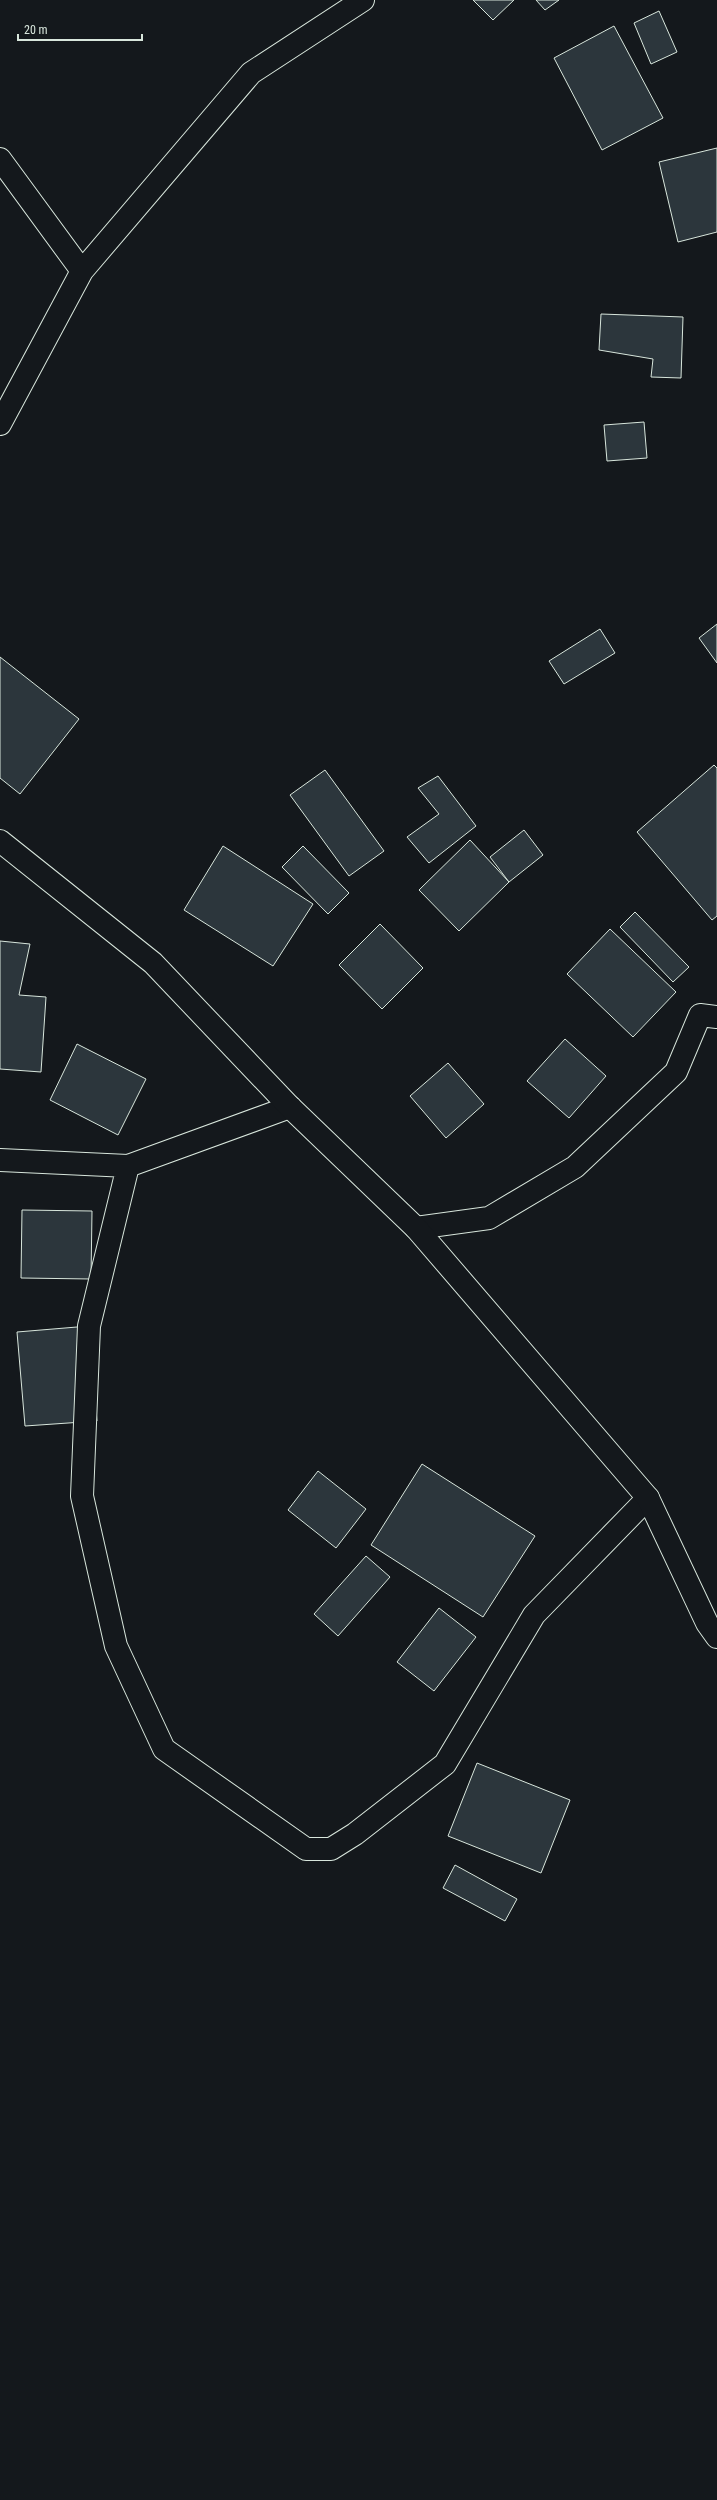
<svg xmlns="http://www.w3.org/2000/svg" width="717" height="2500" viewBox="0 0 717 2500" font-family="'Roboto Condensed',sans-serif">
<style>
.building{fill:#2c363c;stroke:#d8e6dc}
.lines{fill:none;stroke-linecap:round;stroke-linejoin:round}
.minor-casing{stroke:#d8e6dc;stroke-width:24}
.major-casing{stroke:#d8e6dc;stroke-width:24}
.minor{stroke:#14181c;stroke-width:22}
.major{stroke:#14181c;stroke-width:22}
</style>
<rect width="100%" height="100%" fill="#14181c"/>
<path class="building" d="M 473,0 L 514,0 L 493,20 Z
M 536,0 L 559,0 L 545,10 Z
M 659,11 L 677,52 L 651,64 L 634,23 Z
M 614,26 L 663,118 L 602,150 L 554,58 Z
M 717,148 L 717,232 L 678,242 L 659,162 Z
M 601,314 L 683,317 L 681,378 L 651,377 L 653,359 L 599,350 Z
M 644,422 L 647,458 L 607,461 L 604,425 Z
M 717,624 L 717,663 L 699,638 Z
M 600,629 L 615,653 L 564,684 L 549,661 Z
M 0,657 L 79,719 L 20,794 L 0,778 Z
M 714,765 L 717,768 L 717,916 L 712,920 L 637,832 Z
M 325,770 L 384,851 L 349,876 L 290,795 Z
M 438,776 L 476,826 L 429,863 L 407,837 L 439,814 L 418,788 Z
M 524,830 L 543,855 L 509,882 L 490,857 Z
M 470,840 L 509,882 L 459,931 L 419,890 Z
M 223,846 L 313,904 L 273,966 L 184,910 Z
M 303,846 L 349,893 L 328,914 L 282,867 Z
M 635,912 L 689,967 L 673,982 L 620,927 Z
M 380,924 L 423,968 L 382,1009 L 339,965 Z
M 610,929 L 676,992 L 633,1037 L 567,974 Z
M 0,941 L 30,944 L 19,995 L 46,997 L 41,1072 L 0,1069 Z
M 565,1039 L 606,1076 L 569,1118 L 527,1081 Z
M 77,1044 L 146,1079 L 118,1135 L 50,1100 Z
M 448,1063 L 484,1104 L 446,1138 L 410,1096 Z
M 22,1210 L 92,1211 L 91,1279 L 21,1278 Z
M 89,1326 L 97,1421 L 25,1426 L 17,1332 Z
M 422,1464 L 535,1536 L 483,1617 L 371,1545 Z
M 318,1471 L 366,1509 L 336,1548 L 288,1510 Z
M 366,1556 L 390,1577 L 338,1636 L 314,1614 Z
M 439,1608 L 476,1637 L 434,1691 L 397,1662 Z
M 477,1763 L 570,1800 L 541,1873 L 448,1836 Z
M 455,1865 L 517,1899 L 505,1921 L 443,1888 Z"/>
<g class="lines">
<g class="minor-casing">
<path id="minor" d="M 0,159 L 82,271
M 0,424 L 82,271 L 251,73 L 363,0
M 0,1160 L 128,1166 L 290,1107
M 128,1166 L 89,1326 L 82,1496 L 116,1646 L 164,1749 L 306,1849 L 331,1849 L 355,1834 L 445,1764 L 534,1615 L 648,1498
M 416,1228 L 489,1218 L 575,1167 L 676,1072 L 700,1015 L 717,1017"/>
</g>
<g class="major-casing">
<path id="major" d="M 0,841 L 153,963 L 290,1107 L 416,1228 L 648,1498 L 707,1623 L 717,1637"/>
</g>
<use href="#minor" class="minor"/>
<use href="#major" class="major"/>
</g>
<path d="M18 34v6h124v-6" fill="none" stroke="#d8e6dc" stroke-width="2"/>
<text x="24" y="34" font-size="12" fill="#d8e6dc" stroke="#14181c" stroke-width="3" paint-order="stroke">20 m</text>
</svg>
